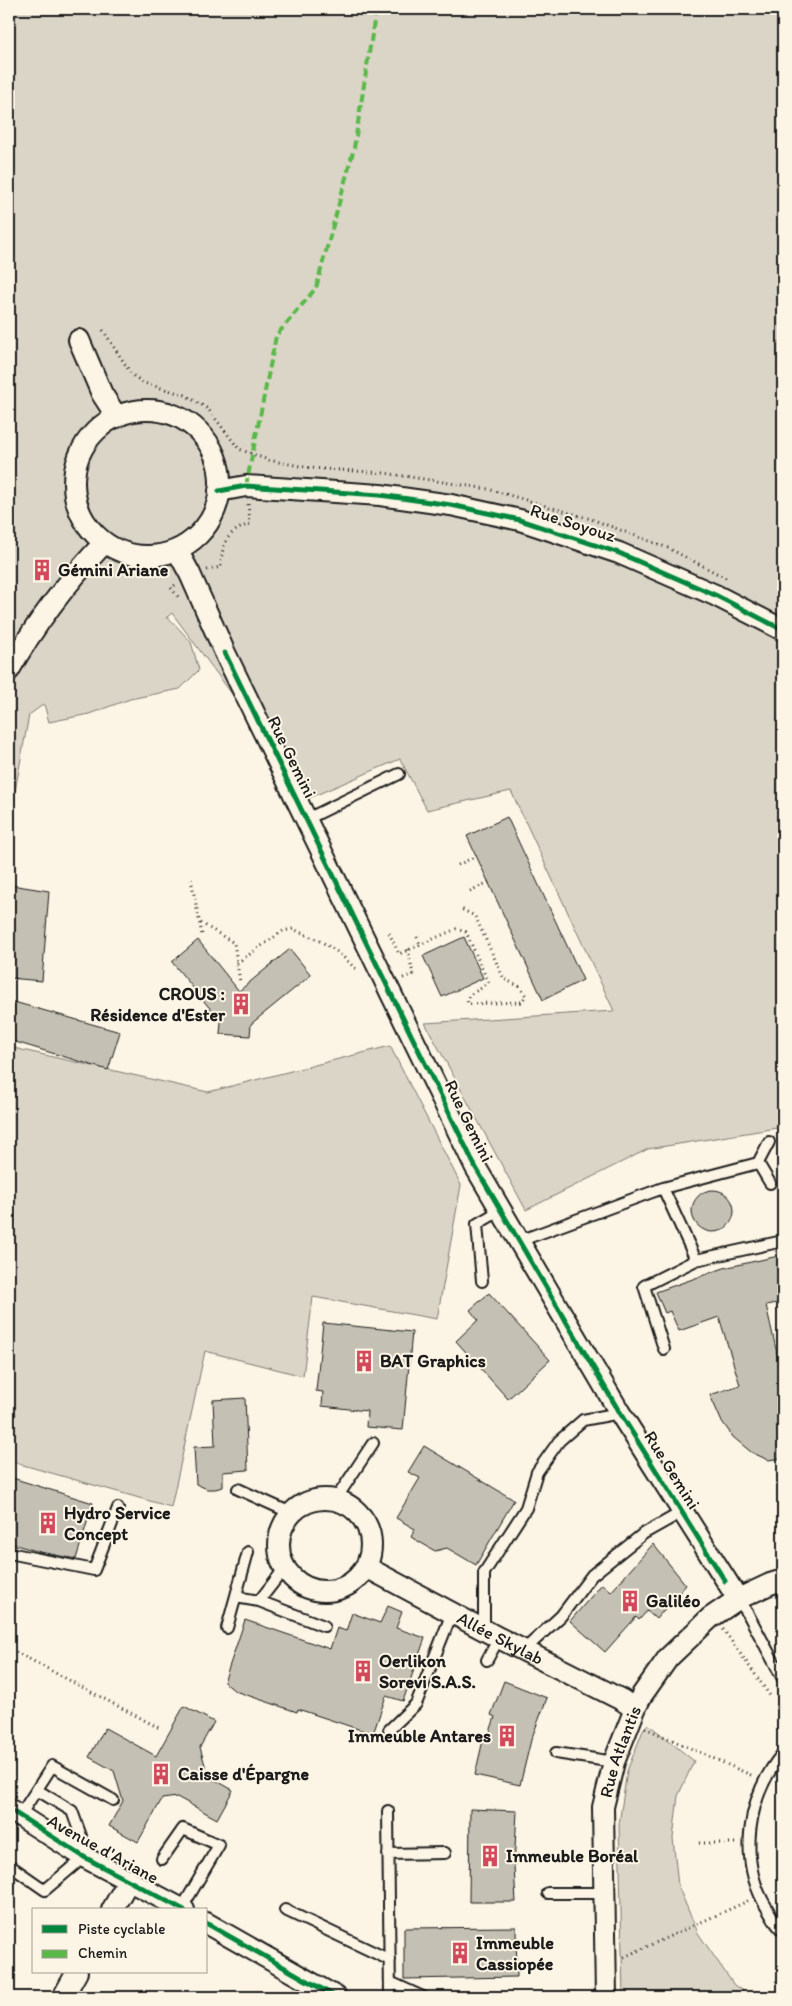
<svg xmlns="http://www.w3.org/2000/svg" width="792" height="2006" viewBox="0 0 792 2006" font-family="Itim,sans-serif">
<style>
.green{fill:#dbd5c8;stroke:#7c7872}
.building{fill:#c4c0b3;stroke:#1c1c1c}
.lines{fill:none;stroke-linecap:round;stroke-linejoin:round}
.lane-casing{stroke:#1c1c1c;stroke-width:14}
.street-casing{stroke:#1c1c1c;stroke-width:24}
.path{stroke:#1c1c1c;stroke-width:3;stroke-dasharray:1 4;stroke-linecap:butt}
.lane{stroke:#fcf5e5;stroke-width:10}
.street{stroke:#fcf5e5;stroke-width:20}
.quiet{stroke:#58b947;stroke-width:4;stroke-dasharray:8 4;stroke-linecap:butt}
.cycleway-casing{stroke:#fcf5e5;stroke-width:8}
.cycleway{stroke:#00873e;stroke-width:5}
.labels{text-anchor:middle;stroke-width:4;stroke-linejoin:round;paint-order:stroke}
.street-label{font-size:18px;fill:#1c1c1c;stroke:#fcf5e5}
.poi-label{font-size:18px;font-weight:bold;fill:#1c1c1c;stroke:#fcf5e5;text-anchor:start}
</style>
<rect width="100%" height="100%" fill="#fcf5e5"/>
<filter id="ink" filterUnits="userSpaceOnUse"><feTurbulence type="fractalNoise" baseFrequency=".02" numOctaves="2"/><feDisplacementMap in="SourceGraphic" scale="10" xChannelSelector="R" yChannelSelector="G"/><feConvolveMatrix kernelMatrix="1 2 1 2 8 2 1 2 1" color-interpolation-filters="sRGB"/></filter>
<g filter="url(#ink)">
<path class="green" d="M 9,9 L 783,9 L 783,1127 L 648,1149 L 526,1210 L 425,1023 L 614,1011 L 511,791 L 427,810 L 400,759 L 309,798 L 172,613 L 166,618 L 169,618 L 191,642 L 199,670 L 180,689 L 130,699 L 89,714 L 49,722 L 44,704 L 29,715 L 9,824 Z
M 390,1046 L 461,1185 L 437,1319 L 313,1297 L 303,1376 L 205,1351 L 171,1507 L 9,1461 L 9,1047 L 208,1092 Z
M 648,1724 L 694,1761 L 678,1796 L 673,1838 L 678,1886 L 698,1933 L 734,1985 L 751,1997 L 623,1997 L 619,1824 L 627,1771 L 644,1728 Z"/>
<path class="building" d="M 507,817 L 583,980 L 543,1000 L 467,836 Z
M 11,885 L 49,891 L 42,981 L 9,978 L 9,905 Z
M 464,937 L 483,978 L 442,997 L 423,956 Z
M 198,940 L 239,991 L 290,949 L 311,975 L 251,1024 L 250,1036 L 220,1034 L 221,1022 L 172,962 Z
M 14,1002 L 120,1032 L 108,1070 L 9,1040 L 9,1018 Z
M692 1211a21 21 0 1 1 42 0a21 21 0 1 1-42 0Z
M 783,1255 L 783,1302 L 766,1305 L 783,1380 L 783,1458 L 768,1460 L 751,1452 L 733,1437 L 721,1420 L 710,1395 L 740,1385 L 719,1317 L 679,1331 L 670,1311 L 665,1313 L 656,1292 L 724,1268 Z
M 489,1293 L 550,1360 L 508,1399 L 456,1341 L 478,1320 L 470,1310 Z
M 323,1323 L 412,1332 L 403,1430 L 366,1427 L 367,1411 L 322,1406 L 323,1392 L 316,1391 Z
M 245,1398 L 248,1470 L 223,1472 L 223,1487 L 215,1489 L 207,1489 L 196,1484 L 194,1447 L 215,1446 L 213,1400 Z
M 424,1446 L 514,1500 L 476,1565 L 447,1548 L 435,1551 L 411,1537 L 415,1529 L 396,1518 L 420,1478 L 408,1472 Z
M 9,1477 L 93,1503 L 76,1559 L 40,1552 L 9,1543 Z
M 653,1544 L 686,1585 L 656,1619 L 647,1611 L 639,1620 L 636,1617 L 605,1652 L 570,1621 L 602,1584 L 611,1592 Z
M 388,1606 L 402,1612 L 396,1628 L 425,1638 L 403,1701 L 386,1696 L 373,1734 L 298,1709 L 297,1712 L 235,1691 L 224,1682 L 245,1620 L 330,1649 L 337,1628 L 346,1631 L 352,1613 L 380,1623 Z
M 504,1681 L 547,1698 L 531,1740 L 520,1785 L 475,1775 L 483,1740 L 487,1741 L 495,1717 L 491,1715 Z
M 184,1706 L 214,1722 L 200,1747 L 208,1776 L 233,1790 L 217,1819 L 177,1797 L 162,1799 L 138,1842 L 109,1826 L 123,1801 L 114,1771 L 89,1757 L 105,1728 L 156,1756 Z
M 470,1809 L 517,1811 L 514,1866 L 516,1902 L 469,1902 Z
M 516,1927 L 517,1977 L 404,1979 L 404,1928 Z"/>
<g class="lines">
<g class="lane-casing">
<path id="lane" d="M 307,819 L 399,774
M 758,1163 L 770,1183
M 663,1188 L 696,1260 L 783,1241
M 519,1241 L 663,1188 L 758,1163 L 769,1142
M 482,1281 L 477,1224 L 501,1210
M 664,1349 L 644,1286 L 696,1260
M 238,1489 L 291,1513
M 336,1499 L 373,1443
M 9,1553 L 94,1570 L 118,1508
M 236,1597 L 259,1601 L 284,1569
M 738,1599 L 748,1614 L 783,1679
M 259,1601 L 324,1626
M 227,1628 L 248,1552
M 484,1630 L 484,1573 L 526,1508 L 537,1472 L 559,1441 L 583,1420 L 620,1413
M 524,1650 L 561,1616 L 592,1575 L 643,1534 L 682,1512
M 487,1660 L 499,1638
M 389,1730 L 416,1704 L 452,1613
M 556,1753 L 614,1762
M 783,1753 C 747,1796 737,1861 768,1910 C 772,1917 776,1925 783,1931
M 388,1811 L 390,1997
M 19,1817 L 52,1766 L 113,1800
M 388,1854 L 445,1853
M 162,1859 L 183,1829 L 219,1845 L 182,1908
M 9,1865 L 45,1890 L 84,1857 L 81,1836 L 72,1811 L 37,1790
M 548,1893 L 604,1893
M 285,1910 L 390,1960
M 390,1982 L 423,1997"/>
</g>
<g class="street-casing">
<g id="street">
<path d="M 79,340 L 102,394 L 117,417"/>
<circle cx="147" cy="483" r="73"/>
<path d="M 219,491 L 246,486 L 380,495 L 451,505 L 520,520 L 619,553 L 715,595 L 783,630"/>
<path d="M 177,550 L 190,574 L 225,653 L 476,1168 L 620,1413 L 738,1599"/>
<path d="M 9,670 C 35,624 68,581 104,543"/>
<circle cx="325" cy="1545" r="46"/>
<path id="s1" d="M 366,1567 L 499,1638 L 622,1700 L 635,1709"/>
<path d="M 9,1809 L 84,1857 L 184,1910"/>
<path d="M 112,1910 L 129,1880"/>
<path d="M 206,1923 L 336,1997"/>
<path d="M 63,1997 L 77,1972"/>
<path id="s2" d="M 606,1997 L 603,1807 L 614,1762 L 635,1709 L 642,1695 L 668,1658 L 710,1618 L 738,1599 L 770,1584 L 783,1580"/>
</g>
</g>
<path class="path" d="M 103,330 L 132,375 L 144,383 L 185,395 L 208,409 L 239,449 L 268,460 L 310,468 L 385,473 L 488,489 L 591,519 L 668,548 L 726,578
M 207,570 L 221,567 C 222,543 226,532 250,524 L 248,504
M 175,585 L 171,588 L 180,599
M 458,865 L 476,856
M 191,879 L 202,935
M 470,891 L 489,882
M 201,923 L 234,943 L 240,982
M 389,933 L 399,954 L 456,929 L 466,932 L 488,982 C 482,990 472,991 467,999 L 468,1004 L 521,1002 L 526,996 L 519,986 L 504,979 L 475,916 L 461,909
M 417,937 L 420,944
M 237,963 L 283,931 L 293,929 L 322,942 L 339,953 L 358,971
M 403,978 L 413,974 L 408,949
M 778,1600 L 783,1612
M 723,1629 L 771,1697
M 16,1652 L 161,1729
M 645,1728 L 753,1776
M 699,1843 L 738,1843
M 624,1957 L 750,1900
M 776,1982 L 783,1971"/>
<use href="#lane" class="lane"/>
<use href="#street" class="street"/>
<path class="quiet" d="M 246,486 L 276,336 L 316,288 L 354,148 L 376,9"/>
<g class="cycleway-casing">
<path id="cycleway" d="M 219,491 L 246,486 L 380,495 L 451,505 L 520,520 L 619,553 L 715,595 L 783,630
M 225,653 L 476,1168 L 620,1413 L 725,1581
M 9,1809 L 84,1857 L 184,1910
M 206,1923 L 336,1997"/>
</g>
<use href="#cycleway" class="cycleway"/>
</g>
</g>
<defs>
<g id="building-bare" transform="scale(1.725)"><path d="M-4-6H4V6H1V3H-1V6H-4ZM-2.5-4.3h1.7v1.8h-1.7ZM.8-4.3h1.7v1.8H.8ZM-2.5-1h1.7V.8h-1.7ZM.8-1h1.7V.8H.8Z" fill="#d1495b" stroke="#fcf5e5" stroke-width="2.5" paint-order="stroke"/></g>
</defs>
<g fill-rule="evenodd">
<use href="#building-bare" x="42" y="570"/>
<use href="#building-bare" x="241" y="1004"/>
<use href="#building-bare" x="364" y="1361"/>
<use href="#building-bare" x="48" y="1523"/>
<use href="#building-bare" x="630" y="1601"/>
<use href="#building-bare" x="363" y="1671"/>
<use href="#building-bare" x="507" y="1736"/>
<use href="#building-bare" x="161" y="1774"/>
<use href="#building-bare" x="490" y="1856"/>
<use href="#building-bare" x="460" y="1953"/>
</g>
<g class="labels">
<g class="street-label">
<text transform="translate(573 523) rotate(18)" y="6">Rue Soyouz</text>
<text transform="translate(292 757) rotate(64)" y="6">Rue Gemini</text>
<text transform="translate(469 1121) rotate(64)" y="6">Rue Gemini</text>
<text transform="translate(672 1470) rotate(58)" y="6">Rue Gemini</text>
<text dy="6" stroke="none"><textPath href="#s1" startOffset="152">Allée Skylab</textPath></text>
<text dy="6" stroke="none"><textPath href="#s2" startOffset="248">Rue Atlantis</textPath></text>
<text transform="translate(103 1849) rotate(29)" y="6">Avenue d'Ariane</text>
</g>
<g class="poi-label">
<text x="58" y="576">Gémini Ariane</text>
<text x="225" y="1000" text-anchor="end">CROUS :<tspan x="225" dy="21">Résidence d'Ester</tspan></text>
<text x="380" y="1367">BAT Graphics</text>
<text x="64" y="1519">Hydro Service<tspan x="64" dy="21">Concept</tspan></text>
<text x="646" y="1607">Galiléo</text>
<text x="379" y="1667">Oerlikon<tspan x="379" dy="21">Sorevi S.A.S.</tspan></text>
<text x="491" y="1742" text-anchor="end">Immeuble Antares</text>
<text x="178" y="1780">Caisse d'Épargne</text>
<text x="506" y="1862">Immeuble Boréal</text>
<text x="476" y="1949">Immeuble<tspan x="476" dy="21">Cassiopée</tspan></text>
</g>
</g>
<rect width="792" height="2006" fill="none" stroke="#fcf5e5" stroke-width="30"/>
<rect x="15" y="15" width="762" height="1976" fill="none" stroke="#1c1c1c" stroke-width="2" filter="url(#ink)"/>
<rect x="32" y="1908" width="175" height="65" fill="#fcf5e5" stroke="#a29e95"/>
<rect x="42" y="1925" width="25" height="8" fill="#00873e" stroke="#a29e95"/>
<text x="78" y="1934" font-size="15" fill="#1c1c1c">Piste cyclable</text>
<rect x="42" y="1950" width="25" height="8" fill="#58b947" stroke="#a29e95"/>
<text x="78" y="1958" font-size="15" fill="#1c1c1c">Chemin</text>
</svg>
